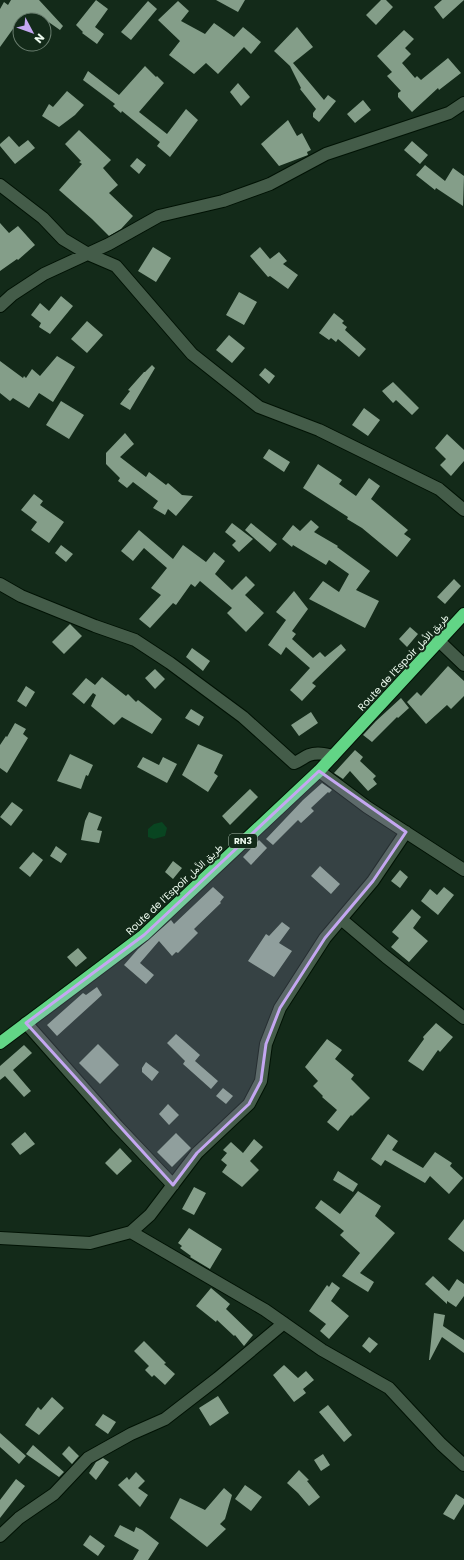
<svg xmlns="http://www.w3.org/2000/svg" width="464" height="1560" viewBox="0 0 464 1560" font-family="Poppins,Vazirmatn,sans-serif">
<style>
.green{fill:#094521}
.building{fill:#849e89}
.lines{fill:none;stroke-linecap:round;stroke-linejoin:round}
.minor-casing{stroke:#001204;stroke-width:14}
.highway-casing{stroke:#001204;stroke-width:14}
.minor{stroke:#445c49;stroke-width:12}
.highway{stroke:#62d586;stroke-width:12}
.marked{fill:#c4a7f1;fill-opacity:0.2;stroke:#c4a7f1;stroke-width:3;stroke-linejoin:round}
.labels{text-anchor:middle;stroke-width:4;stroke-linejoin:round;paint-order:stroke}
.shield{fill:#132a19;stroke:#aabbad;stroke-width:1}
.shield-label{font-size:9px;font-weight:bold;fill:#ebf9ed}
.street-label{font-size:10px;fill:#ebf9ed;stroke:#132a19}
</style>
<rect width="100%" height="100%" fill="#132a19"/>
<path class="green" d="M 162,822 L 167,828 L 165,836 L 154,839 L 148,837 L 148,829 L 154,824 Z"/>
<path class="building" d="M 11,0 L 39,0 L 63,26 L 60,30 L 40,16 L 37,20 L 29,20 L 23,15 L 0,47 L 0,9 L 4,2 L 8,5 Z
M 96,0 L 108,9 L 95,27 L 104,34 L 97,44 L 82,33 L 83,32 L 76,25 Z
M 216,0 L 245,0 L 238,12 Z
M 381,0 L 386,0 L 393,7 L 376,25 L 366,15 Z
M 442,0 L 464,0 L 443,19 L 434,7 Z
M 148,1 L 157,9 L 131,40 L 121,32 Z
M 178,1 L 189,11 L 181,21 L 205,34 L 214,23 L 234,37 L 243,27 L 261,42 L 251,54 L 244,47 L 218,74 L 206,63 L 194,74 L 169,55 L 180,41 L 158,20 Z
M 297,27 L 313,47 L 293,63 L 324,100 L 328,95 L 336,101 L 319,122 L 313,117 L 313,113 L 316,109 L 300,89 L 301,88 L 290,66 L 274,51 Z
M 404,30 L 414,39 L 405,48 L 411,54 L 402,63 L 415,78 L 417,76 L 421,80 L 448,58 L 461,73 L 439,90 L 438,88 L 412,112 L 398,97 L 398,93 L 401,91 L 387,76 L 392,72 L 377,56 Z
M 145,66 L 156,77 L 157,76 L 164,83 L 139,112 L 167,134 L 186,109 L 198,120 L 170,157 L 157,146 L 160,142 L 122,111 L 121,113 L 113,106 L 115,104 L 83,80 L 88,71 L 119,95 Z
M 238,83 L 250,97 L 241,106 L 230,92 Z
M 67,91 L 84,105 L 75,115 L 59,127 L 42,116 L 49,104 L 53,107 Z
M 363,100 L 371,110 L 355,123 L 347,114 Z
M 288,120 L 297,136 L 302,133 L 311,150 L 307,152 L 308,155 L 279,166 L 261,144 Z
M 79,130 L 111,160 L 103,168 L 118,185 L 109,193 L 133,216 L 121,229 L 109,236 L 92,219 L 59,190 L 82,164 L 79,162 L 81,161 L 65,144 Z
M 9,136 L 19,147 L 28,140 L 35,148 L 15,164 L 0,146 L 0,144 Z
M 412,141 L 428,155 L 420,164 L 404,150 Z
M 137,158 L 146,165 L 139,174 L 130,166 Z
M 425,165 L 445,181 L 453,168 L 464,176 L 463,206 L 436,188 L 435,190 L 416,175 Z
M 0,223 L 9,233 L 18,226 L 35,245 L 18,260 L 17,259 L 0,271 Z
M 153,247 L 171,258 L 156,282 L 138,271 Z
M 260,247 L 270,259 L 279,252 L 287,261 L 283,264 L 298,275 L 288,289 L 270,276 L 268,277 L 250,256 Z
M 239,292 L 257,302 L 244,325 L 226,315 Z
M 61,296 L 73,306 L 50,334 L 39,327 L 41,323 L 31,315 L 40,303 L 49,311 Z
M 334,313 L 344,321 L 342,323 L 347,327 L 345,330 L 366,349 L 359,357 L 338,339 L 336,342 L 331,338 L 329,340 L 319,333 Z
M 87,321 L 103,335 L 87,353 L 71,339 Z
M 229,335 L 245,348 L 232,363 L 216,350 Z
M 57,356 L 75,367 L 53,402 L 39,393 L 29,408 L 13,398 L 10,401 L 0,393 L 0,361 L 23,378 L 24,376 L 26,378 L 32,369 L 40,376 Z
M 152,365 L 155,368 L 130,410 L 120,404 L 130,391 L 128,390 L 144,372 L 145,372 Z
M 265,368 L 275,376 L 269,384 L 259,375 Z
M 393,382 L 419,408 L 412,415 L 396,400 L 393,403 L 382,391 Z
M 61,401 L 84,415 L 69,439 L 46,425 Z
M 364,408 L 380,420 L 368,436 L 352,425 Z
M 125,433 L 134,444 L 120,457 L 146,477 L 149,472 L 166,485 L 168,483 L 182,495 L 193,496 L 176,516 L 168,509 L 165,515 L 153,508 L 158,501 L 133,482 L 127,488 L 118,481 L 120,478 L 106,464 L 106,453 Z
M 447,434 L 464,450 L 464,461 L 451,476 L 440,465 L 446,459 L 435,448 Z
M 269,449 L 290,462 L 284,472 L 263,458 Z
M 318,464 L 342,480 L 339,484 L 356,496 L 369,478 L 380,486 L 371,499 L 408,530 L 404,534 L 411,539 L 397,557 L 362,528 L 347,519 L 348,517 L 303,488 Z
M 34,494 L 43,501 L 40,505 L 64,522 L 49,543 L 31,530 L 37,522 L 21,510 Z
M 311,520 L 319,527 L 314,532 L 338,546 L 337,547 L 370,571 L 356,590 L 379,601 L 365,628 L 309,599 L 323,581 L 339,592 L 349,574 L 329,560 L 326,565 L 293,545 L 292,547 L 282,539 L 293,525 L 300,531 Z
M 232,523 L 253,539 L 239,552 L 232,545 L 236,541 L 225,532 Z
M 251,523 L 277,544 L 270,552 L 245,530 Z
M 139,530 L 173,559 L 183,545 L 206,562 L 214,552 L 225,561 L 215,574 L 232,590 L 246,576 L 255,585 L 245,595 L 264,613 L 246,632 L 227,613 L 232,608 L 200,581 L 195,587 L 191,584 L 176,605 L 173,603 L 150,628 L 139,619 L 161,595 L 151,588 L 167,568 L 144,548 L 133,561 L 121,551 Z
M 61,545 L 73,554 L 66,562 L 55,553 Z
M 454,579 L 461,586 L 445,604 L 437,597 Z
M 294,591 L 308,609 L 292,631 L 296,634 L 292,639 L 313,658 L 320,652 L 325,657 L 341,644 L 346,650 L 312,683 L 316,686 L 302,701 L 290,690 L 310,668 L 286,647 L 281,655 L 268,645 L 286,620 L 276,612 Z
M 70,624 L 82,636 L 64,654 L 52,642 Z
M 410,627 L 418,634 L 407,647 L 399,639 Z
M 192,648 L 210,661 L 203,671 L 186,657 Z
M 448,666 L 464,681 L 464,696 L 451,709 L 447,705 L 426,724 L 407,702 L 417,692 L 421,696 Z
M 155,669 L 165,679 L 155,689 L 145,678 Z
M 102,677 L 126,696 L 128,694 L 136,702 L 138,700 L 162,719 L 152,734 L 122,717 L 114,725 L 91,706 L 96,695 L 93,693 L 84,704 L 72,694 L 86,678 L 95,685 Z
M 26,686 L 35,692 L 26,707 L 17,701 Z
M 401,698 L 409,708 L 398,718 L 397,717 L 372,742 L 363,735 L 376,721 Z
M 191,709 L 204,717 L 199,726 L 185,718 Z
M 311,712 L 318,723 L 299,736 L 291,725 Z
M 15,723 L 26,729 L 23,734 L 28,738 L 7,773 L 0,768 L 0,745 L 6,736 L 7,737 Z
M 198,744 L 223,755 L 214,773 L 218,776 L 208,792 L 182,775 Z
M 355,750 L 363,757 L 360,761 L 376,776 L 373,779 L 377,784 L 368,791 L 350,771 L 343,779 L 334,773 Z
M 70,754 L 93,765 L 88,776 L 86,775 L 81,789 L 57,781 Z
M 143,757 L 159,765 L 163,757 L 177,764 L 167,783 L 137,767 Z
M 322,783 L 332,790 L 329,793 L 328,792 L 311,808 L 314,811 L 301,823 L 298,820 L 273,845 L 266,839 L 303,800 Z
M 250,789 L 258,797 L 230,825 L 222,816 Z
M 12,802 L 23,810 L 11,826 L 0,817 Z
M 89,812 L 102,817 L 97,830 L 102,831 L 99,843 L 81,840 L 85,821 Z
M 259,840 L 267,848 L 251,865 L 243,857 Z
M 56,846 L 67,854 L 61,863 L 50,856 Z
M 33,852 L 43,860 L 30,877 L 19,868 Z
M 173,861 L 182,868 L 173,879 L 165,872 Z
M 320,866 L 340,884 L 331,894 L 311,876 Z
M 400,870 L 408,877 L 400,888 L 391,881 Z
M 213,887 L 224,897 L 220,902 L 221,903 L 194,929 L 198,933 L 178,953 L 176,952 L 172,956 L 159,941 L 140,963 L 154,975 L 146,984 L 124,965 L 138,949 L 171,920 L 174,924 Z
M 444,887 L 454,895 L 438,915 L 421,901 L 430,889 L 437,895 Z
M 412,909 L 421,917 L 413,928 L 428,941 L 409,962 L 391,947 L 399,938 L 392,932 Z
M 282,922 L 290,928 L 279,943 L 292,951 L 274,977 L 248,961 L 266,934 L 269,936 Z
M 78,948 L 87,958 L 76,967 L 67,957 Z
M 97,987 L 102,995 L 57,1036 L 47,1025 L 83,993 L 86,995 Z
M 436,1023 L 453,1037 L 440,1052 L 438,1050 L 423,1071 L 408,1061 L 424,1039 L 423,1037 Z
M 176,1034 L 200,1055 L 195,1061 L 218,1081 L 211,1089 L 183,1064 L 185,1061 L 167,1043 Z
M 327,1039 L 342,1050 L 335,1059 L 354,1075 L 351,1079 L 370,1098 L 352,1116 L 351,1115 L 338,1131 L 327,1122 L 337,1110 L 322,1097 L 323,1096 L 313,1086 L 318,1081 L 305,1067 Z
M 98,1044 L 119,1065 L 100,1084 L 79,1063 Z
M 24,1045 L 32,1053 L 13,1070 L 31,1091 L 24,1097 L 5,1076 L 0,1080 L 0,1066 Z
M 146,1062 L 159,1072 L 152,1081 L 142,1072 L 142,1068 Z
M 223,1088 L 233,1096 L 226,1104 L 216,1096 Z
M 168,1104 L 179,1115 L 169,1125 L 159,1114 Z
M 25,1132 L 35,1144 L 20,1155 L 11,1144 Z
M 176,1133 L 191,1148 L 172,1167 L 157,1152 Z
M 388,1134 L 398,1141 L 392,1150 L 423,1168 L 435,1152 L 452,1163 L 450,1166 L 463,1178 L 449,1194 L 430,1176 L 425,1183 L 385,1160 L 381,1166 L 371,1159 Z
M 254,1139 L 263,1147 L 250,1161 L 259,1170 L 242,1187 L 222,1172 L 227,1165 L 221,1160 L 227,1153 L 223,1150 L 231,1142 L 243,1153 Z
M 120,1148 L 132,1161 L 117,1175 L 105,1163 Z
M 338,1171 L 358,1184 L 353,1192 L 333,1180 Z
M 194,1187 L 206,1193 L 194,1215 L 182,1209 Z
M 358,1191 L 381,1206 L 375,1216 L 395,1233 L 360,1273 L 374,1282 L 368,1292 L 342,1276 L 360,1253 L 340,1235 L 344,1231 L 315,1208 L 321,1200 L 340,1214 Z
M 464,1219 L 464,1252 L 448,1239 Z
M 189,1228 L 222,1249 L 210,1269 L 190,1257 L 191,1256 L 180,1248 L 182,1246 L 178,1243 Z
M 433,1276 L 449,1291 L 457,1279 L 464,1284 L 464,1296 L 456,1307 L 447,1301 L 447,1304 L 425,1284 Z
M 332,1282 L 340,1288 L 331,1301 L 349,1316 L 329,1339 L 320,1331 L 326,1324 L 309,1311 L 327,1285 L 329,1287 Z
M 211,1288 L 230,1304 L 226,1309 L 253,1335 L 244,1346 L 235,1335 L 234,1336 L 217,1320 L 216,1322 L 196,1306 Z
M 434,1313 L 445,1315 L 443,1326 L 464,1340 L 464,1353 L 442,1337 L 430,1360 L 429,1360 Z
M 369,1337 L 378,1344 L 370,1353 L 362,1346 Z
M 144,1341 L 166,1363 L 164,1364 L 175,1374 L 165,1385 L 154,1375 L 152,1377 L 145,1370 L 149,1366 L 134,1351 Z
M 284,1365 L 298,1378 L 306,1371 L 314,1380 L 303,1389 L 306,1393 L 294,1402 L 273,1375 Z
M 218,1396 L 229,1413 L 210,1426 L 199,1408 Z
M 52,1397 L 64,1408 L 39,1435 L 25,1425 L 38,1407 L 41,1410 Z
M 328,1405 L 352,1435 L 344,1442 L 319,1412 Z
M 103,1414 L 116,1422 L 108,1434 L 95,1425 Z
M 0,1433 L 26,1456 L 19,1464 L 0,1447 Z
M 33,1445 L 64,1472 L 59,1477 L 26,1454 Z
M 69,1446 L 79,1456 L 72,1464 L 62,1454 Z
M 323,1454 L 330,1465 L 321,1471 L 314,1460 Z
M 103,1458 L 109,1462 L 96,1480 L 89,1473 L 96,1462 Z
M 299,1470 L 309,1480 L 307,1481 L 320,1497 L 309,1506 L 298,1493 L 287,1483 Z
M 136,1472 L 145,1481 L 138,1488 L 148,1495 L 140,1507 L 118,1485 L 127,1477 L 129,1480 Z
M 16,1479 L 25,1486 L 0,1518 L 0,1500 Z
M 245,1485 L 262,1497 L 251,1511 L 235,1499 Z
M 224,1488 L 232,1495 L 225,1519 L 220,1524 L 226,1529 L 207,1547 L 170,1518 L 180,1498 L 205,1510 Z
M 456,1494 L 464,1499 L 464,1504 L 454,1520 L 443,1514 Z
M 120,1525 L 134,1532 L 136,1527 L 142,1530 L 159,1543 L 148,1560 L 133,1560 L 139,1550 L 114,1536 Z
M 90,1535 L 105,1546 L 98,1556 L 83,1545 Z"/>
<g class="lines">
<g class="minor-casing">
<path id="minor" d="M 0,185 L 43,218 L 63,239 L 88,254 L 116,266 L 192,354 L 259,407 L 319,430 L 439,489 L 464,510
M 0,306 L 12,295 L 44,274 L 109,244 L 159,216 L 223,201 L 270,184 L 326,154 L 449,113 L 464,103
M 0,584 L 21,596 L 95,626 L 135,640 L 170,663 L 243,717 L 294,763 C 300,761 304,757 309,755 C 317,752 325,754 333,756
M 438,640 L 464,665
M 319,771 L 367,807 L 464,870
M 341,919 L 386,957 L 464,1018
M 26,1023 L 117,1126 L 173,1185
M 131,1232 L 265,1310 L 322,1350 L 389,1388 L 441,1444 L 464,1465
M 0,1238 L 90,1243 L 131,1232 L 150,1215 L 197,1153 L 249,1104 L 261,1081 L 266,1044 L 280,1008 L 325,938 L 373,881 L 406,832
M 0,1536 L 19,1518 L 54,1494 L 88,1458 L 131,1434 L 165,1419 L 218,1378 L 284,1323"/>
</g>
<g class="highway-casing">
<path id="highway" d="M 0,1043 L 144,935 L 319,771 L 464,614"/>
</g>
<use href="#minor" class="minor"/>
<use href="#highway" class="highway"/>
</g>
<path class="marked" d="M 319,771 L 406,832 L 373,881 L 325,938 L 280,1008 L 266,1044 L 261,1081 L 249,1104 L 197,1153 L 173,1185 L 26,1023 L 144,935 Z"/>
<g class="labels">
<rect class="shield" x="229" y="834" width="28" height="14" rx="3"/>
<g class="shield-label">
<text x="243" y="844">RN3</text>
</g>
<g class="street-label">
<text transform="translate(403 662) rotate(-47)" y="4">Route de l’Espoir طريق الأمل</text>
<text transform="translate(174 889) rotate(-43)" y="4">Route de l’Espoir طريق الأمل</text>
</g>
</g>
<g transform="translate(32 32) rotate(131)"><circle r="19" fill="#132a19" stroke="#697d6e"/>
<path d="M0-3L7 15L0 10L-7 15Z" fill="#c4a7f1"/>
<text y="-6" font-size="11" font-weight="bold" text-anchor="middle" fill="#ebf9ed">N</text>
</g>
</svg>
